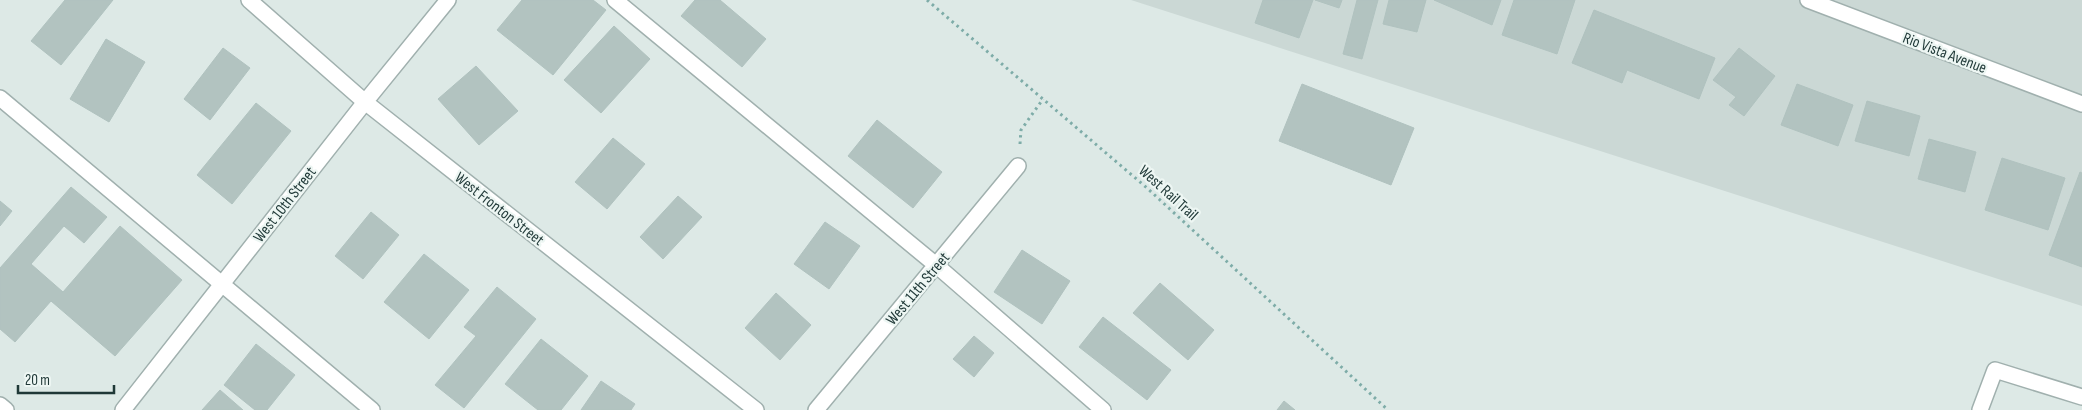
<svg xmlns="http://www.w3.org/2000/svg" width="2082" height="410" viewBox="0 0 2082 410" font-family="'Sofia Sans Condensed',sans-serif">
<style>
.built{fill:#cbd8d5}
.building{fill:#b2c3c0;stroke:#b0c2bf}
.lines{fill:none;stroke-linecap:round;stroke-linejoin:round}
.minor-casing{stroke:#a0b0ae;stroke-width:18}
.path{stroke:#7eaca8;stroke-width:3;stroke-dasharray:2.5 4;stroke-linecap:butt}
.minor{stroke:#fff;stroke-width:15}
.labels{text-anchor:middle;stroke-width:4.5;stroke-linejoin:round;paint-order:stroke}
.street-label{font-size:16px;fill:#1f3837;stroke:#edf6f3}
</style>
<rect width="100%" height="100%" fill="#dde9e6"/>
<path class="built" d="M 1131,0 L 2082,0 L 2082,306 Z"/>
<path class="building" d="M 65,0 L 113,0 L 61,65 L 31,41 Z
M 522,0 L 593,0 L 606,10 L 553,75 L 497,30 Z
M 695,0 L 720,0 L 766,39 L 742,67 L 681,16 Z
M 1263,0 L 1313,0 L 1299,38 L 1255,23 Z
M 1315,0 L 1342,0 L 1339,8 Z
M 1357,0 L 1378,0 L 1362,59 L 1343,54 Z
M 1389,0 L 1426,0 L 1417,32 L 1383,24 Z
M 1434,0 L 1501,0 L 1492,25 Z
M 1514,0 L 1575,0 L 1557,54 L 1502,35 Z
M 1594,10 L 1715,58 L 1699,99 L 1627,70 L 1622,83 L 1572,63 Z
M 614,26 L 650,59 L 601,113 L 564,80 Z
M 106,39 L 145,62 L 109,122 L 70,99 Z
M 223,48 L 250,68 L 210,120 L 184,99 Z
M 1739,48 L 1775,76 L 1744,116 L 1729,105 L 1736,97 L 1713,80 Z
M 476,66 L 518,111 L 479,145 L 438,99 Z
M 1302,84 L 1414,128 L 1391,185 L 1279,141 Z
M 1797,84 L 1853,105 L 1838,146 L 1781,125 Z
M 1867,101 L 1920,116 L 1909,156 L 1855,141 Z
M 256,103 L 291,131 L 232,204 L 197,175 Z
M 877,120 L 942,172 L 913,208 L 848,156 Z
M 613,138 L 645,164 L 607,209 L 575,182 Z
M 1929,139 L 1976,152 L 1965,192 L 1918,179 Z
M 2002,158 L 2065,178 L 2048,230 L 1985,210 Z
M 2080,172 L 2082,173 L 2082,267 L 2049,255 Z
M 71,187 L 107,217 L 84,243 L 64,226 L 31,264 L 63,292 L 120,226 L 182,280 L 115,356 L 51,301 L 15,342 L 0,329 L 0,268 Z
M 678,196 L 702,217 L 663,259 L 640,237 Z
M 0,201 L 12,211 L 0,226 Z
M 371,212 L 399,235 L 363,279 L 335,256 Z
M 825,222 L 860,246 L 829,289 L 794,264 Z
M 1022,250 L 1070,281 L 1042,324 L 994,292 Z
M 424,254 L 469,290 L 429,339 L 384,302 Z
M 1160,283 L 1214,330 L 1188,360 L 1133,313 Z
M 497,287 L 536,319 L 464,408 L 435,385 L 476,336 L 464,327 Z
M 776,293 L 811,325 L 780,360 L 745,328 Z
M 1103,317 L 1171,370 L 1147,400 L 1079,347 Z
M 974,336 L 994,353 L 974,377 L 953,359 Z
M 541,339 L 588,376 L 561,410 L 538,410 L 505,384 Z
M 256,344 L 295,375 L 267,410 L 255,410 L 224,385 Z
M 601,381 L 635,404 L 631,410 L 581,410 Z
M 220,390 L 243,410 L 202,410 Z
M 1284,401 L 1295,410 L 1277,410 Z"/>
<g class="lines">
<g class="minor-casing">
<path id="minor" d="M 249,0 L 365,102 L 756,410
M 615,0 L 936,265 L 1103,410
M 1808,0 L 2082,104
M 0,98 L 372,410
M 0,405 L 6,410
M 123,410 L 365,102 L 448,0
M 816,410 L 1018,166
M 1980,410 L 1995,370 L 2082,397"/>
</g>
<path class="path" d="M 927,0 L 1147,188 L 1388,410
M 1020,144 L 1021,130 L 1043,99"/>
<use href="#minor" class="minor"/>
</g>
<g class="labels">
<g class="street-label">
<text transform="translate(1945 52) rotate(21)" y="6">Rio Vista Avenue</text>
<text transform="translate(1169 192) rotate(42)" y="6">West Rail Trail</text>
<text transform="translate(284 204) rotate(-52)" y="6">West 10th Street</text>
<text transform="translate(500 208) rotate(38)" y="6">West Fronton Street</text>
<text transform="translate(917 288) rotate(-50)" y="6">West 11th Street</text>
</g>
</g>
<path d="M18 385v8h96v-8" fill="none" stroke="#1f3837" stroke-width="2.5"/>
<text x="25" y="385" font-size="15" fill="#1f3837" stroke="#edf6f3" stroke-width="4" paint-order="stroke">20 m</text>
</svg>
